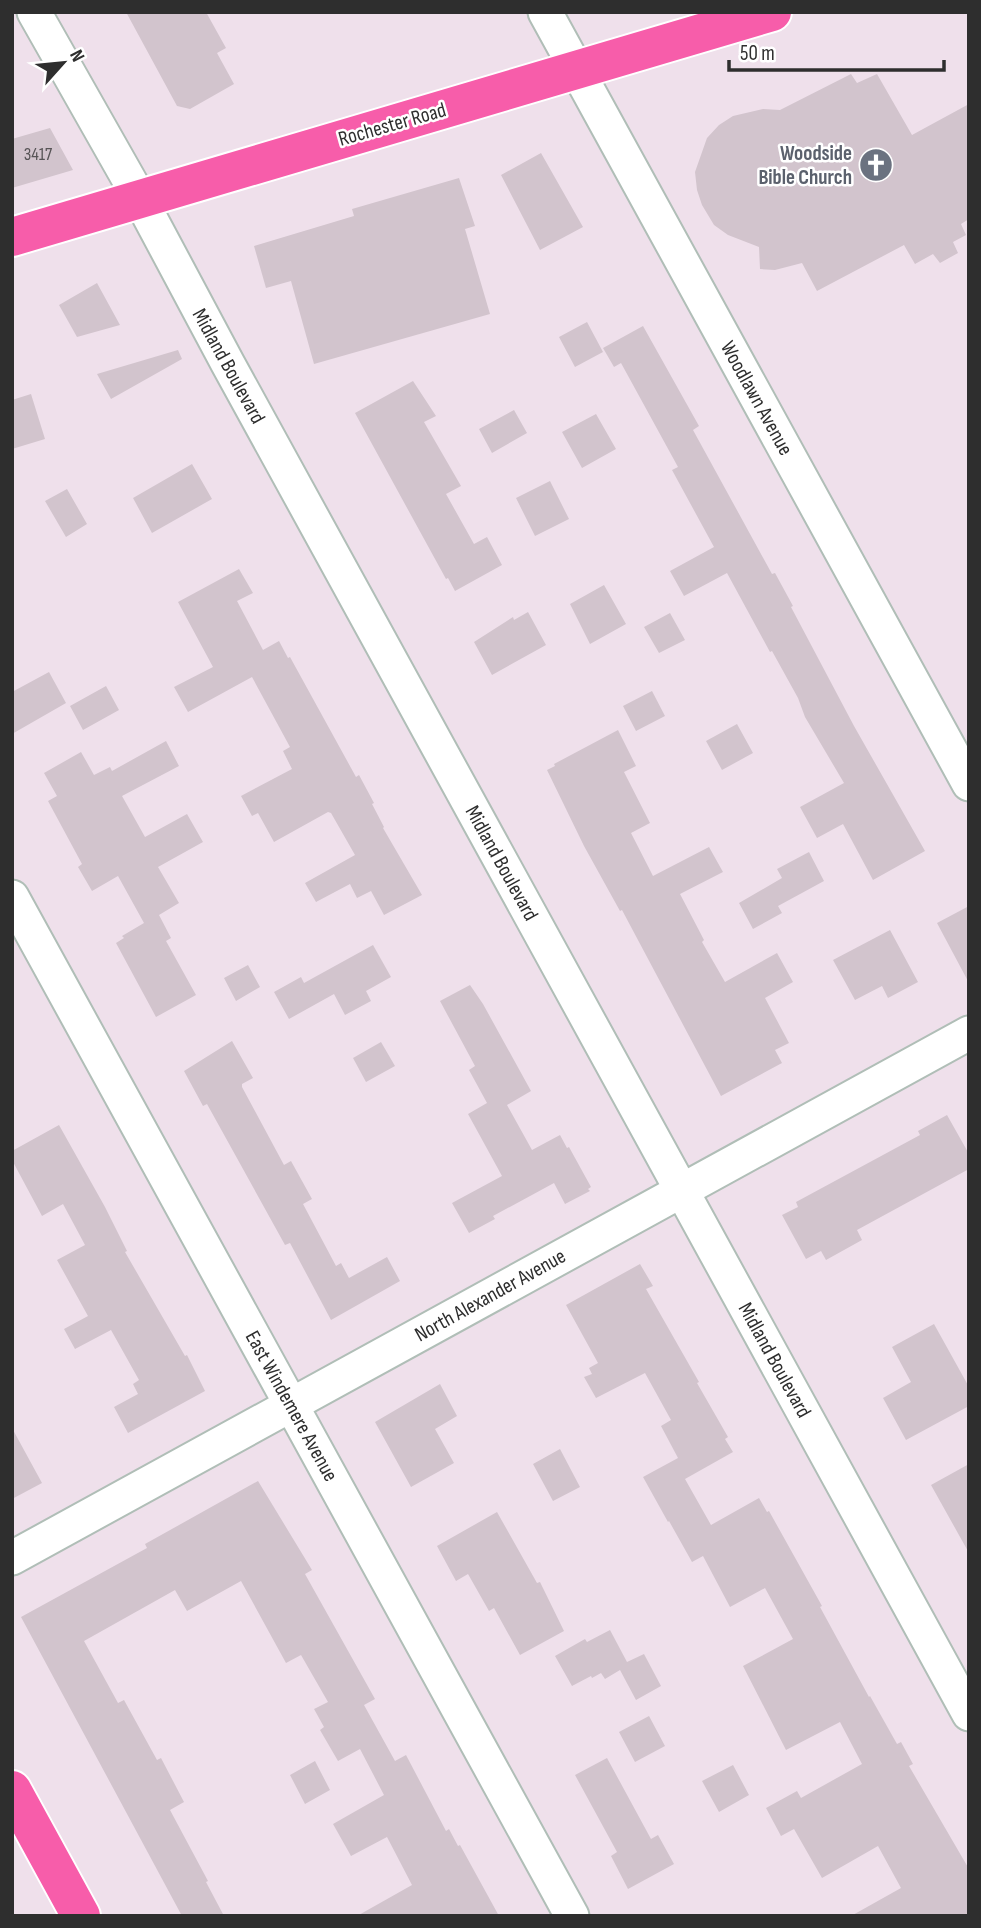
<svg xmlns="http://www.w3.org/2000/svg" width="981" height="1928" viewBox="0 0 981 1928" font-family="'Sofia Sans Condensed',sans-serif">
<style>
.building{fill:#d2c4cd}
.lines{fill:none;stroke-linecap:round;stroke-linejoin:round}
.minor-casing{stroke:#b0beb7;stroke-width:37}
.major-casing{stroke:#fff;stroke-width:42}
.minor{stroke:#fff;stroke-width:33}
.major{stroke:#f75daa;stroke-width:38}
.labels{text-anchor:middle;stroke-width:5;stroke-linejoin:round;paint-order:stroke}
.number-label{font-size:18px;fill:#575456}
.street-label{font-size:21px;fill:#2e2e2e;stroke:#fff}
.worship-label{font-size:21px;font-weight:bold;fill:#5b616d;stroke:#fff;text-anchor:end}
</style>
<rect width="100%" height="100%" fill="#efe0eb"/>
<path class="building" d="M 126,12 L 206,12 L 226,48 L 217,53 L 234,84 L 190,109 L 177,106 Z
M 851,74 L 857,83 L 877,74 L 912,135 L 969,104 L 969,219 L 961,224 L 966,235 L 953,242 L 958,253 L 940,263 L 933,254 L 915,264 L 904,245 L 817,291 L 802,263 L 775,270 L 760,269 L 759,247 L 728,235 L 714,225 L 702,205 L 697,190 L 695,172 L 707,138 L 719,125 L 733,116 L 763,109 L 780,110 Z
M 50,128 L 73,170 L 12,188 L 12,139 Z
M 541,153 L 583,227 L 540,250 L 501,175 Z
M 459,178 L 475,226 L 465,229 L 490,314 L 314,364 L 291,281 L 266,288 L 254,246 L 354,216 L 352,209 Z
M 97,283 L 120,325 L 77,337 L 59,305 Z
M 587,322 L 603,352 L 575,367 L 559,337 Z
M 643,326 L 699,426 L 693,430 L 772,574 L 775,573 L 793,606 L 791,607 L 854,726 L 925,851 L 873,880 L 843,824 L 817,838 L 800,807 L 844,783 L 805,717 L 798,698 L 772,651 L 770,652 L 727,573 L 684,596 L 670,571 L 714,547 L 672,470 L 678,467 L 621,363 L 614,367 L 603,348 Z
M 178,350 L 182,359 L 111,399 L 97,374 Z
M 413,381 L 436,416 L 424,422 L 461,486 L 446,494 L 474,544 L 487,537 L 502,565 L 455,591 L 448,578 L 446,579 L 355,413 Z
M 31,394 L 45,439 L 12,449 L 12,400 Z
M 514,410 L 527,433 L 492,453 L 479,429 Z
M 596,414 L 616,449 L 582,468 L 562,432 Z
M 192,464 L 212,499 L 152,533 L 133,498 Z
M 550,481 L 569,519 L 535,536 L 516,498 Z
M 67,489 L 87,524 L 66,537 L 45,501 Z
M 239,569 L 253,593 L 237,601 L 263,650 L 279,641 L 288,658 L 290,657 L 356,777 L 359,775 L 374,803 L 372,804 L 384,827 L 383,828 L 422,895 L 384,915 L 371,891 L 357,898 L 350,884 L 316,902 L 305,883 L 355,855 L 331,813 L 328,812 L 274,842 L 258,813 L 252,816 L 241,796 L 292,769 L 283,751 L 290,747 L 252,677 L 188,712 L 174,687 L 213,667 L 178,602 Z
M 604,585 L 626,624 L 590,644 L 570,604 Z
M 528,612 L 546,645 L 492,675 L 474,642 L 513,617 L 514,620 Z
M 670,613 L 685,640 L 659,653 L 644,627 Z
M 49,672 L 66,703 L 12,734 L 12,692 Z
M 106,686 L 119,710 L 83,730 L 70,706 Z
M 652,691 L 665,716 L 636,731 L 623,706 Z
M 737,724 L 753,753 L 722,770 L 706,741 Z
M 618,730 L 636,766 L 624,772 L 650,823 L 631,833 L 653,876 L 709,847 L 723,872 L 680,894 L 704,940 L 702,942 L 725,982 L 777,953 L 793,982 L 765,998 L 789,1043 L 775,1050 L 782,1063 L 721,1096 L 622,910 L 620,911 L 584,846 L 547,770 L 555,766 L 554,764 Z
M 166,741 L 179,766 L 122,796 L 145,837 L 187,814 L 203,842 L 158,867 L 179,903 L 159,915 L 171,938 L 166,941 L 196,995 L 156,1017 L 116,943 L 124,938 L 122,936 L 144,923 L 118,876 L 92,891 L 78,867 L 82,864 L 48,801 L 57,796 L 44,773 L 81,752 L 94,775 L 110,767 L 112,771 Z
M 809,852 L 824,881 L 778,906 L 782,913 L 753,929 L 739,903 L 782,878 L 777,869 Z
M 969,906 L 969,983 L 937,923 Z
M 890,930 L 918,982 L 888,998 L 882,986 L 855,1000 L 833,960 Z
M 373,945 L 391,977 L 366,991 L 371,1001 L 345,1015 L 334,994 L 289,1019 L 274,992 L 301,977 L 304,983 Z
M 248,965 L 260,987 L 236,1001 L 224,978 Z
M 470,985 L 483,1004 L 531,1091 L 507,1105 L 532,1150 L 560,1135 L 567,1148 L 569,1147 L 591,1187 L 588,1189 L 590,1191 L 565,1204 L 554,1183 L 493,1216 L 495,1219 L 469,1233 L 452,1203 L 502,1176 L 468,1114 L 487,1103 L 469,1070 L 475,1066 L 440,1001 Z
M 232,1041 L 253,1078 L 242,1084 L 242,1087 L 284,1165 L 291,1161 L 312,1199 L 303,1204 L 336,1266 L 341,1263 L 349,1278 L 387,1257 L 400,1281 L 331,1320 L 290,1243 L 285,1245 L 207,1104 L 203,1106 L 184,1071 Z
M 381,1042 L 395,1066 L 366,1082 L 353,1058 Z
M 947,1115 L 969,1154 L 969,1169 L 857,1230 L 862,1240 L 826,1260 L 821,1251 L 806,1259 L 782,1215 L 798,1207 L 796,1202 L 920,1135 L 918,1131 Z
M 59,1125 L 105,1207 L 127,1251 L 125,1252 L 185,1356 L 187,1355 L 205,1391 L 128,1433 L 114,1407 L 138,1394 L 133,1384 L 139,1380 L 111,1330 L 75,1349 L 64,1329 L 88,1316 L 57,1260 L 85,1245 L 63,1204 L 42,1216 L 12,1160 L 12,1151 Z
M 640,1264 L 653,1286 L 646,1289 L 699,1382 L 697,1383 L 728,1437 L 725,1439 L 733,1452 L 685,1479 L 711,1525 L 759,1498 L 767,1512 L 769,1511 L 822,1606 L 820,1607 L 869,1697 L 870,1696 L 897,1744 L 901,1742 L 913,1764 L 909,1766 L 969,1869 L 969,1916 L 851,1916 L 901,1888 L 878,1846 L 822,1878 L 794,1829 L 781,1836 L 766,1808 L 797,1791 L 801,1798 L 862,1764 L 840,1722 L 786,1750 L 743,1666 L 793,1639 L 765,1588 L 730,1607 L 703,1556 L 692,1562 L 669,1521 L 668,1522 L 643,1477 L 678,1458 L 661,1426 L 671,1420 L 645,1373 L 596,1398 L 584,1377 L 592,1374 L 589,1368 L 598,1363 L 566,1305 Z
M 934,1324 L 969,1387 L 969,1406 L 906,1440 L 883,1398 L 911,1382 L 892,1347 Z
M 440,1384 L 457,1416 L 435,1429 L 454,1463 L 411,1487 L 375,1422 Z
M 12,1428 L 42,1483 L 12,1499 Z
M 560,1449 L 580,1487 L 553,1501 L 533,1464 Z
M 969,1464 L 969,1553 L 931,1485 Z
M 258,1481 L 312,1570 L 305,1574 L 375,1699 L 364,1705 L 395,1761 L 406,1755 L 446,1831 L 449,1829 L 458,1846 L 460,1845 L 499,1916 L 357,1916 L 412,1885 L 387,1837 L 351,1856 L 333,1824 L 384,1795 L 360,1749 L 338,1761 L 320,1730 L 324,1727 L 314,1709 L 328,1702 L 301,1655 L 286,1663 L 241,1581 L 187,1611 L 175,1590 L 84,1641 L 118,1703 L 124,1700 L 157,1760 L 161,1758 L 184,1802 L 170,1810 L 208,1881 L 206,1882 L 224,1916 L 182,1916 L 21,1617 L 147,1548 L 145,1544 Z
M 497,1512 L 537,1583 L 540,1582 L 564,1631 L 520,1655 L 494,1608 L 489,1611 L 468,1574 L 456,1581 L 437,1546 Z
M 610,1630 L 627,1662 L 644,1654 L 661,1686 L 636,1700 L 620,1670 L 605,1679 L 601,1673 L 592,1678 L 591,1676 L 572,1686 L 555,1656 L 585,1639 L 587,1642 Z
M 649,1716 L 665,1746 L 635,1762 L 619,1732 Z
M 607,1758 L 651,1839 L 658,1835 L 674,1864 L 628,1889 L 611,1856 L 617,1852 L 575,1775 Z
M 315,1761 L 330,1790 L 305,1804 L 290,1775 Z
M 733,1765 L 749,1795 L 719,1812 L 702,1781 Z"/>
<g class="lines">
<g class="minor-casing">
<path id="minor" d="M 34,12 L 140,199 L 228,364 L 969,1714
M 545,12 L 969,784
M 12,897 L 572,1916
M 12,1558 L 969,1033"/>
</g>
<g class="major-casing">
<path id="major" d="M 12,237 L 772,12
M 12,1790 L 81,1916"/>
</g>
<use href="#minor" class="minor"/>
<use href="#major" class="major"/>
</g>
<defs>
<g id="church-disc" transform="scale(1.75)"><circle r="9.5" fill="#6b7280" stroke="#fff"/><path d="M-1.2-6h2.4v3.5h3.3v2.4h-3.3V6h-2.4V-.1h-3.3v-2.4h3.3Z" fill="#fff"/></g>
</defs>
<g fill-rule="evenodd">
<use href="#church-disc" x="876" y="165"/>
</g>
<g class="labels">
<g class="number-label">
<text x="38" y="160">3417</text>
</g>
<g class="street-label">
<text transform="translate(392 124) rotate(-16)" y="7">Rochester Road</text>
<text transform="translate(229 366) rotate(61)" y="7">Midland Boulevard</text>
<text transform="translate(757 398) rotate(61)" y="7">Woodlawn Avenue</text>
<text transform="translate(502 863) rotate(61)" y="7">Midland Boulevard</text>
<text transform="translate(490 1295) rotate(-29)" y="7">North Alexander Avenue</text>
<text transform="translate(775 1360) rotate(61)" y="7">Midland Boulevard</text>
<text transform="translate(292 1406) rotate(61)" y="7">East Windemere Avenue</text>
</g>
<g class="worship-label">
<text x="852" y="160">Woodside<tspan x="852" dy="24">Bible Church</tspan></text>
</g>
</g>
<rect width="981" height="1928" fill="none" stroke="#2e2e2e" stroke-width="28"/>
<g transform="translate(63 63) rotate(63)" stroke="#ffffff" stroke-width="5" paint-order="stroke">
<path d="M0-5L12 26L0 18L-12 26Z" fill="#2e2e2e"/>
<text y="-10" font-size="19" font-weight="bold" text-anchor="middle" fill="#2e2e2e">N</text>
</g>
<path d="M729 60v10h215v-10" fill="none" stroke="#2e2e2e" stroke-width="3.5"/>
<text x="740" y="60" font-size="21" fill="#2e2e2e" stroke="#ffffff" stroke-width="5" paint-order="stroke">50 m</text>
</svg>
